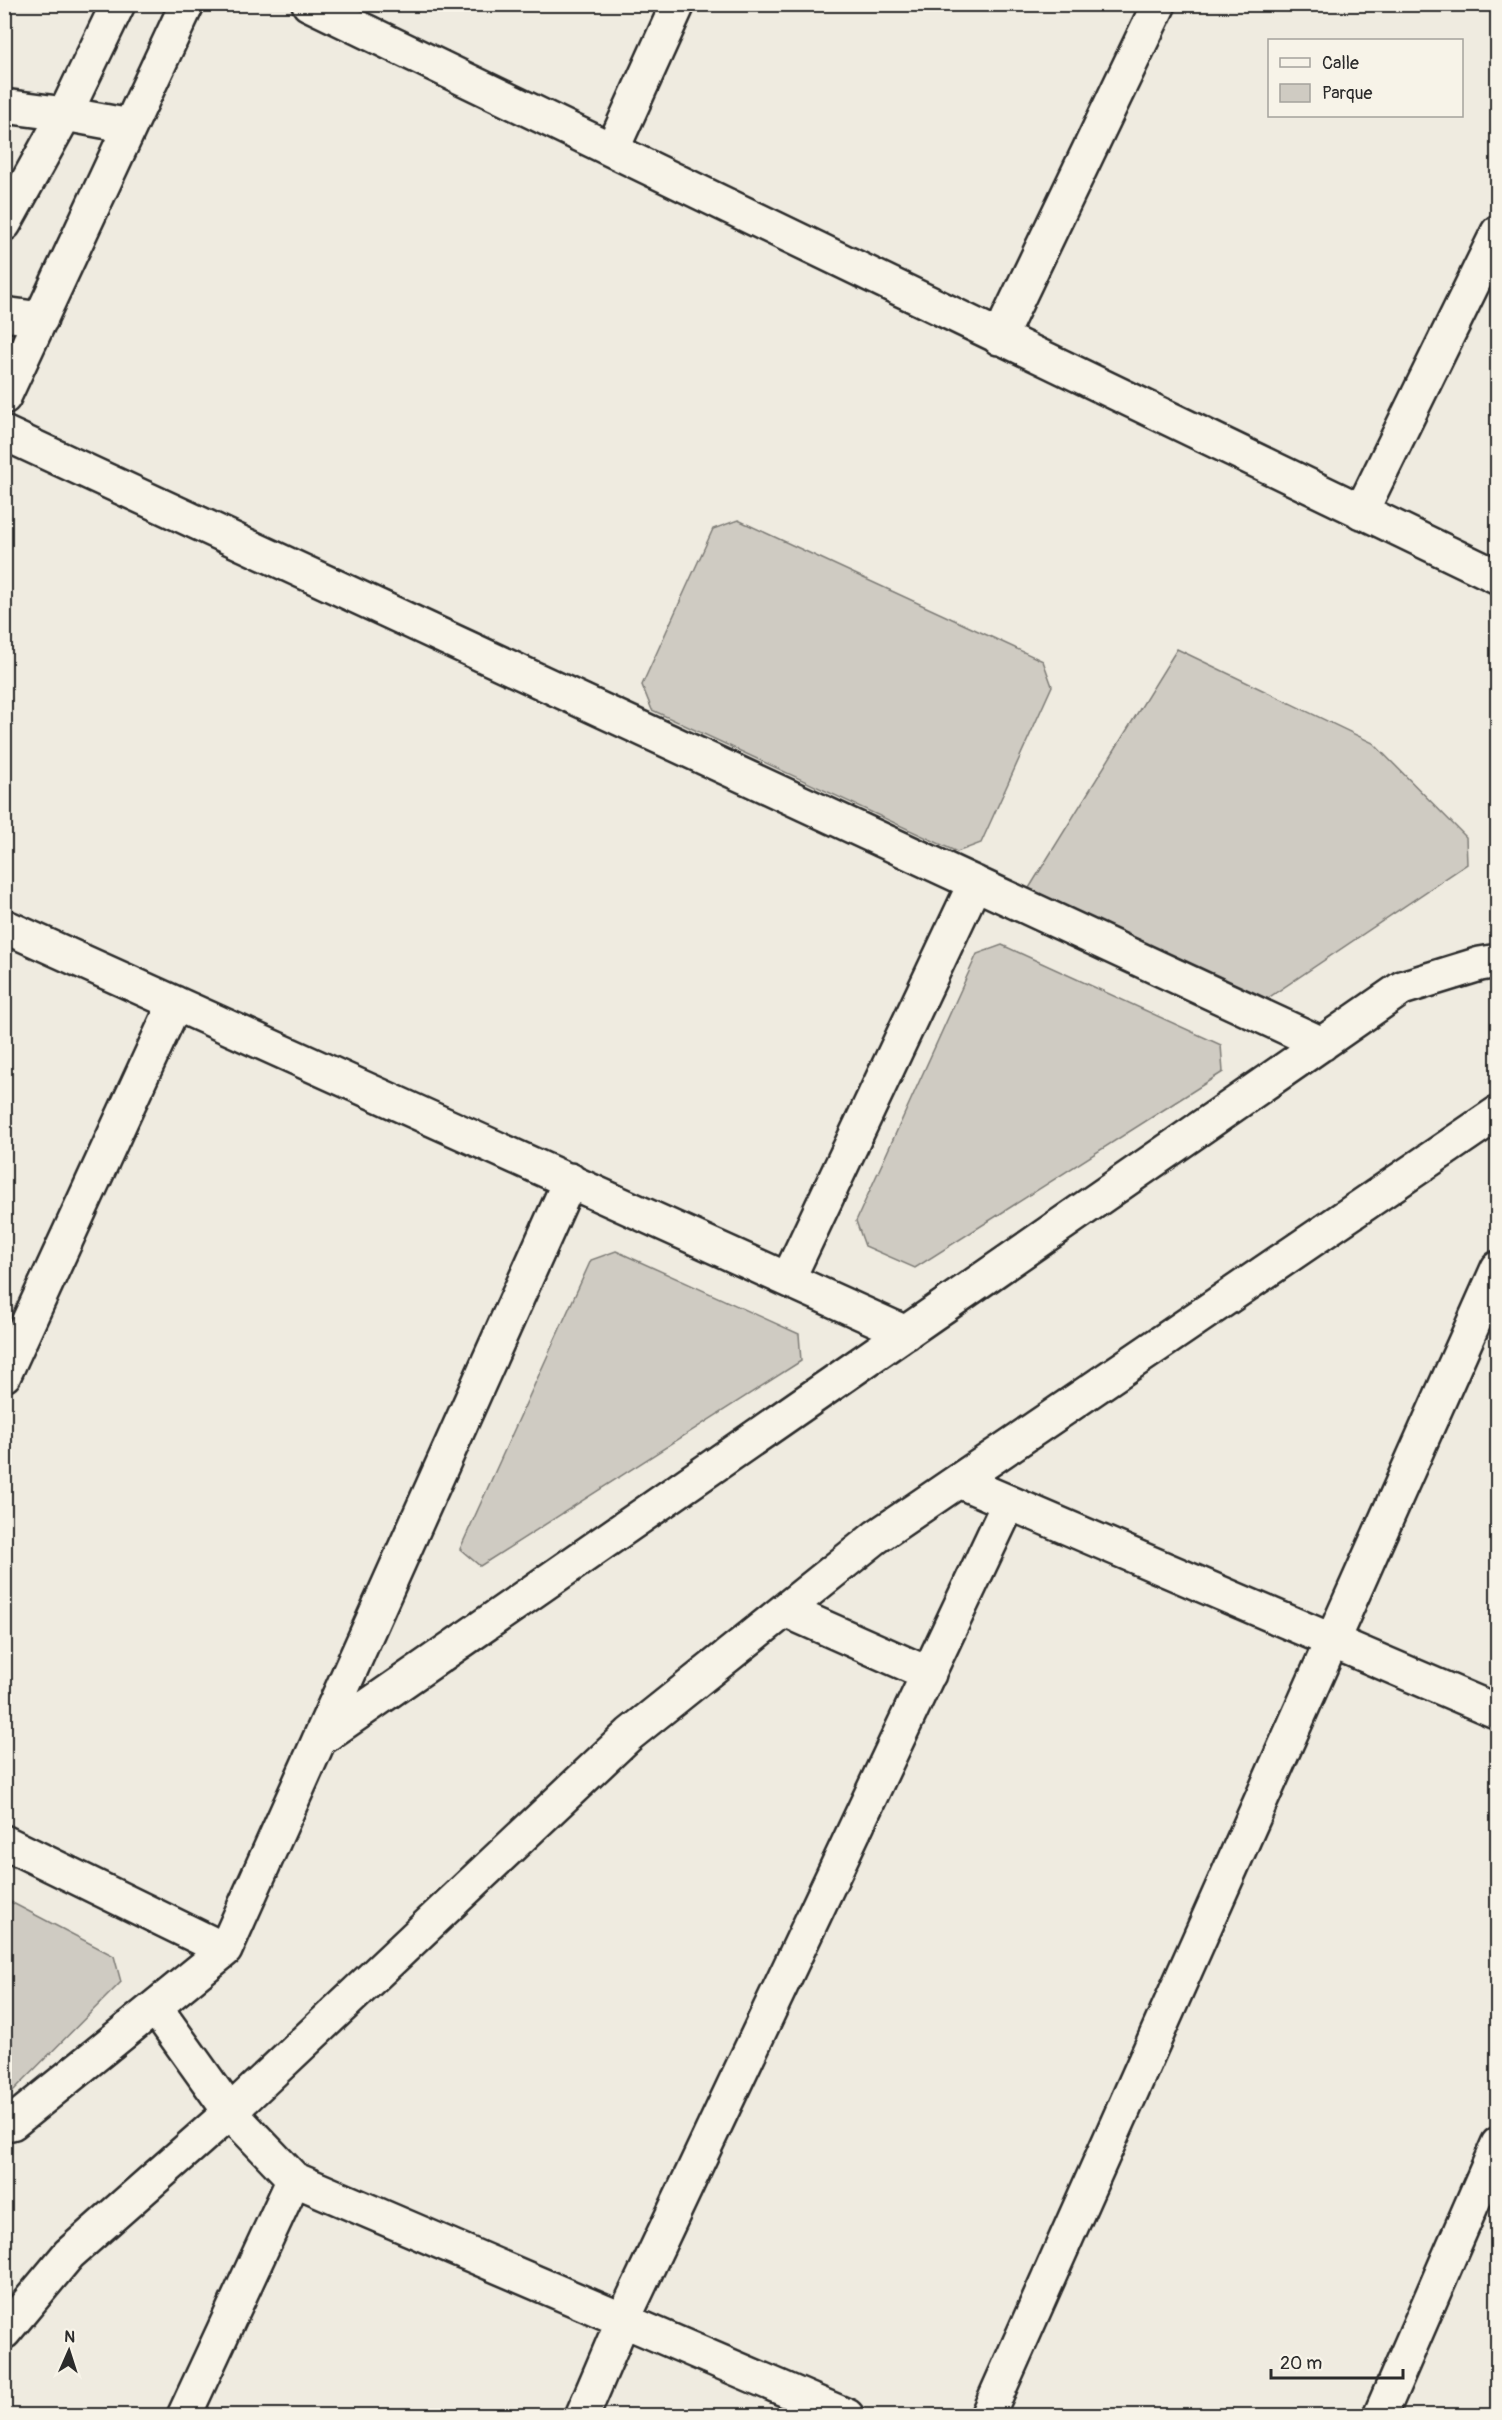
<svg xmlns="http://www.w3.org/2000/svg" width="1502" height="2420" viewBox="0 0 1502 2420" font-family="Pangolin,sans-serif">
<style>
.green{fill:#cfcbc2;stroke:#7d7b76;stroke-width:1.5}
.lines{fill:none;stroke-linecap:round;stroke-linejoin:round}
.street-casing{stroke:#2b2b2b;stroke-width:38}
.street{stroke:#f7f3e8;stroke-width:33}
</style>
<rect width="100%" height="100%" fill="#efebe0"/>
<filter id="ink" filterUnits="userSpaceOnUse"><feTurbulence type="fractalNoise" baseFrequency=".0167" numOctaves="2"/><feDisplacementMap in="SourceGraphic" scale="12" xChannelSelector="R" yChannelSelector="G"/><feConvolveMatrix kernelMatrix="1 2 1 2 8 2 1 2 1" color-interpolation-filters="sRGB"/></filter>
<g filter="url(#ink)">
<path class="green" d="M 738,520 L 1043,661 L 1052,686 L 981,843 L 957,852 L 652,710 L 642,685 L 713,529 Z
M 1177,649 L 1373,743 L 1466,837 L 1467,864 L 1262,1002 L 1026,893 Z
M 1002,945 L 1221,1045 L 1223,1072 L 915,1268 L 865,1246 L 856,1221 L 977,954 Z
M 616,1251 L 799,1334 L 801,1361 L 480,1566 L 460,1549 L 591,1260 Z
M 5,1899 L 114,1956 L 121,1982 L 5,2099 Z"/>
<g class="lines">
<g class="street-casing">
<path id="street" d="M 309,4 L 1498,577
M 4,106 L 65,114 L 130,126
M 612,150 L 678,4
M 4,224 L 65,114 L 118,4
M 4,314 L 41,319
M 999,338 L 1159,4
M 4,397 L 187,4
M 4,433 L 1322,1044
M 1361,512 L 1498,232
M 4,926 L 906,1333
M 788,1279 L 975,883
M 4,1375 L 175,1003
M 959,1481 L 1498,1712
M 785,1610 L 929,1674
M 319,1740 L 1402,988 L 1480,964 L 1498,961
M 4,1842 L 225,1950 L 570,1180
M 155,2007 L 230,2112 L 294,2179 L 847,2416
M 4,2124 L 12,2123 L 225,1950
M 4,2332 L 69,2254 L 230,2112 L 630,1734 L 876,1537 L 1498,1113
M 184,2416 L 294,2179
M 582,2416 L 623,2320 L 1009,1503
M 987,2416 L 1498,1268
M 1380,2416 L 1498,2144"/>
</g>
<use href="#street" class="street"/>
</g>
</g>
<rect width="1502" height="2420" fill="none" stroke="#f7f3e8" stroke-width="24"/>
<rect x="12" y="12" width="1478" height="2396" fill="none" stroke="#2b2b2b" stroke-width="2" filter="url(#ink)"/>
<rect x="1268" y="39" width="195" height="78" fill="#f7f3e8" stroke="#a5a39c" stroke-width="1.5"/>
<rect x="1280" y="58" width="30" height="9" fill="#f7f3e8" stroke="#a5a39c" stroke-width="1.5"/>
<text x="1322" y="69" font-size="18" fill="#2b2b2b">Calle</text>
<rect x="1280" y="84" width="30" height="18" fill="#cfcbc2" stroke="#a5a39c" stroke-width="1.5"/>
<text x="1322" y="99" font-size="18" fill="#2b2b2b">Parque</text>
<g transform="translate(69 2351) rotate(3)" stroke="#f7f3e8" stroke-width="4.5" paint-order="stroke">
<path d="M0-4.5L10 22L0 15L-10 22Z" fill="#2b2b2b"/>
<text y="-9" font-size="16" font-weight="bold" text-anchor="middle" fill="#2b2b2b">N</text>
</g>
<path d="M1271 2369v9h132v-9" fill="none" stroke="#2b2b2b" stroke-width="3"/>
<text x="1280" y="2369" font-size="18" fill="#2b2b2b" stroke="#f7f3e8" stroke-width="4.5" paint-order="stroke">20 m</text>
</svg>
